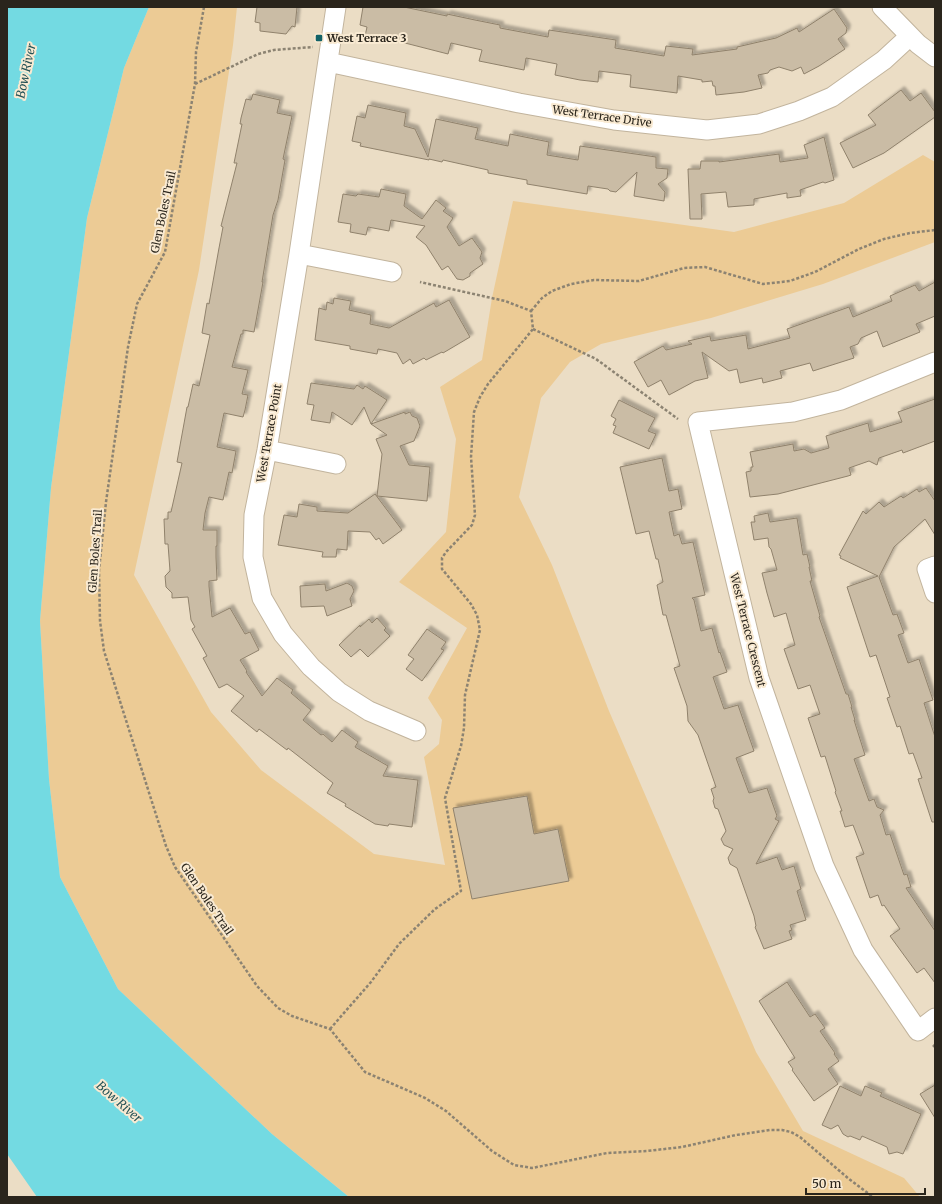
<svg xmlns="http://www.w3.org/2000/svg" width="942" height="1204" viewBox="0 0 942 1204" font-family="Merriweather,serif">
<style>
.green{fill:#eccb95}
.water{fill:#73dae2}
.building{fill:#cabca5;stroke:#90826c;filter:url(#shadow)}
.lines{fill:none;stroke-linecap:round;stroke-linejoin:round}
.minor-casing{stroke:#c2b49d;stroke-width:21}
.path{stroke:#8c8372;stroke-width:2.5;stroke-dasharray:3 2;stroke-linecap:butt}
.minor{stroke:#fff;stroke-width:19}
.poi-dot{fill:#126268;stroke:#f9ead2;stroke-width:1.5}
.labels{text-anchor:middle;stroke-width:4;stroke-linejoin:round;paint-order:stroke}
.poi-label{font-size:11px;font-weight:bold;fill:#2a251c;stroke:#f9ead2;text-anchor:start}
.street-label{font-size:11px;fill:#2a251c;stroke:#f9ead2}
.water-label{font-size:12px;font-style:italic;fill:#245256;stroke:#f9ead2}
</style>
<defs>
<filter id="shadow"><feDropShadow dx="3.5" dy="-3.5" stdDeviation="1" flood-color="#0004"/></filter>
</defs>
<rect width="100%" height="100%" fill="#ebddc5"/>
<path class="green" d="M 149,7 L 237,7 L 233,45 L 199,270 L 134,575 L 211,712 L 261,770 L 374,854 L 445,865 L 424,757 L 439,744 L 442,720 L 428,698 L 467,628 L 399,582 L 446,532 L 456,439 L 440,387 L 482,360 L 492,298 L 513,201 L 734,232 L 844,203 L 923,155 L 935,162 L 935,242 L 823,284 L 711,318 L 601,344 L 570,362 L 541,398 L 519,497 L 552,565 L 609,711 L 756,1052 L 803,1131 L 904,1178 L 920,1197 L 349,1197 L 272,1134 L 118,989 L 60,877 L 49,779 L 40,621 L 51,488 L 87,218 L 124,68 Z"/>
<path class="water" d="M 7,7 L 149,7 L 124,68 L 87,218 L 51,488 L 40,621 L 49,779 L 60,877 L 118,989 L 272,1134 L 349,1197 L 37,1197 L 7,1154 Z"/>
<path class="building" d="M 257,7 L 297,7 L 295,27 L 292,26 L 286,34 L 260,31 L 260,23 L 255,22 Z
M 363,7 L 404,7 L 447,16 L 447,14 L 475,20 L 500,25 L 500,28 L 548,37 L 549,30 L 616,40 L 615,48 L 664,56 L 666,46 L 693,49 L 692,55 L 737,49 L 737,47 L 776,38 L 797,28 L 799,32 L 834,9 L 847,28 L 846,33 L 838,39 L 845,49 L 819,66 L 804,74 L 801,67 L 792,71 L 779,67 L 770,70 L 768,73 L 758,75 L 762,88 L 744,92 L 716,95 L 715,86 L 713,86 L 712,81 L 702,82 L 702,80 L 678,76 L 677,93 L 646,89 L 630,87 L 631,75 L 599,71 L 598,82 L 580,80 L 555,75 L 557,64 L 526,58 L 524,70 L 479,61 L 482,50 L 451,43 L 448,54 L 405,43 L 365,36 L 367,27 L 360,25 Z
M 901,90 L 910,101 L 921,93 L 935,112 L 935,117 L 884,153 L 853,168 L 840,143 L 876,125 L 868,115 Z
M 253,94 L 280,100 L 277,113 L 292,116 L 283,159 L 285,160 L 278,200 L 273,215 L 262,282 L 263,282 L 254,332 L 243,330 L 243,334 L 241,334 L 232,367 L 248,370 L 242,394 L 248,395 L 245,410 L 243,417 L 224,413 L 217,447 L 236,451 L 232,473 L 229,472 L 223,500 L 209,497 L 205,513 L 203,530 L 217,530 L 217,546 L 216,546 L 216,557 L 217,580 L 209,581 L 209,586 L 212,617 L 230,608 L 245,634 L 250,632 L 259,650 L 240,660 L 247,671 L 246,672 L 262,696 L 277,678 L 293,690 L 291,693 L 311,710 L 303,720 L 321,735 L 323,734 L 332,742 L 342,730 L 358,742 L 355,747 L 388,766 L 383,776 L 418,780 L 412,827 L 389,824 L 388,826 L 375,824 L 345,806 L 346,804 L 327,793 L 333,783 L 288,748 L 287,750 L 259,729 L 257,732 L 231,711 L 244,696 L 227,684 L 219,688 L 203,658 L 207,656 L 192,629 L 195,627 L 191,620 L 188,597 L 172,598 L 172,593 L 166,587 L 165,576 L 170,571 L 168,544 L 165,544 L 164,519 L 168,519 L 168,512 L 171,512 L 182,463 L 177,462 L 187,407 L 188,407 L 193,384 L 199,386 L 210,335 L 202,333 L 207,303 L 209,304 L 219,248 L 223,227 L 221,226 L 237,163 L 234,163 L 242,124 L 240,124 L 241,118 L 246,99 L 251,100 Z
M 368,105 L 406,113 L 404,126 L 415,129 L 428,157 L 436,119 L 478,128 L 475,139 L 508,146 L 510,134 L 549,142 L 547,155 L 578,160 L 580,146 L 656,157 L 656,168 L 668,169 L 667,178 L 658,184 L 665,192 L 664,201 L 634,196 L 637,172 L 616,192 L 610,191 L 608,189 L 588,186 L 587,194 L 527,184 L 527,180 L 488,173 L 488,170 L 443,160 L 442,162 L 429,159 L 429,160 L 360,146 L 361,143 L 352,141 L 357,116 L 365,118 Z
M 824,137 L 834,180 L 825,183 L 823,182 L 800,190 L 801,196 L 787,198 L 787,193 L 754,199 L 754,205 L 728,207 L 726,192 L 701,194 L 702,219 L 690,219 L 688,169 L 700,169 L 701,161 L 719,161 L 719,162 L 779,154 L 780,162 L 808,158 L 804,145 Z
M 381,189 L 406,194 L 404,206 L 422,219 L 436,200 L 446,208 L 443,211 L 453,218 L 447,227 L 459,246 L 472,238 L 482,252 L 480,258 L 483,264 L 470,273 L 470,276 L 463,280 L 457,279 L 448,266 L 442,270 L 426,245 L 416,237 L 425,226 L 391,220 L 389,231 L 368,227 L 366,235 L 350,232 L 351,224 L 338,222 L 343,194 L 356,196 L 358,194 L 379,197 Z
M 935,282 L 935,316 L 916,324 L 920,332 L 883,347 L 877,331 L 861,338 L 858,344 L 850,347 L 854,358 L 813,371 L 810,363 L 780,371 L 782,378 L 763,383 L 762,378 L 740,383 L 737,369 L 729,371 L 702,352 L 708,378 L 695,381 L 669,395 L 661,380 L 648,387 L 634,362 L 663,346 L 666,350 L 692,344 L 688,341 L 710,336 L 711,341 L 746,335 L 748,349 L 790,338 L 787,329 L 849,307 L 853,317 L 892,301 L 890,296 L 915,285 L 919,291 Z
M 334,298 L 351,301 L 349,310 L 371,315 L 370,324 L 389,328 L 434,303 L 436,307 L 449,300 L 470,337 L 443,353 L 442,352 L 426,360 L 424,358 L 413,364 L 410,359 L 403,364 L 397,353 L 378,349 L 377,354 L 350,349 L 350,346 L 315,340 L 319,308 L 326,310 L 327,302 L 333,304 Z
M 311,383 L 354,389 L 357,385 L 363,389 L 365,386 L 387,400 L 371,424 L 405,412 L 405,414 L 410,412 L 412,416 L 417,418 L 420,426 L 414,441 L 400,446 L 409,465 L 430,467 L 427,501 L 377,496 L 382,454 L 376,439 L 387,435 L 371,424 L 364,407 L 352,425 L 332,412 L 330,423 L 311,420 L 314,405 L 307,404 Z
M 935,399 L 935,441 L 903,453 L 902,450 L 879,458 L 877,465 L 869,461 L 849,468 L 851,475 L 848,476 L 778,494 L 750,497 L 746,472 L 751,471 L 751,467 L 753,467 L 750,452 L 793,444 L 794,451 L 804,449 L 811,453 L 829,448 L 826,436 L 868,423 L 870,432 L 902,422 L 898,412 Z
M 619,400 L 655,418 L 648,431 L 656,434 L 649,449 L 613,433 L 616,426 L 613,425 L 616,419 L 611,416 Z
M 662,458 L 669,491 L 678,489 L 682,509 L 669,512 L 674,536 L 679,534 L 682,544 L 693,542 L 700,573 L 705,595 L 692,598 L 694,600 L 701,631 L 712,628 L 719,653 L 720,652 L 727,672 L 713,677 L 724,709 L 738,705 L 754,751 L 736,758 L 749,793 L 767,788 L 777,816 L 775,819 L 779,821 L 756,864 L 777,857 L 782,870 L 794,866 L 801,889 L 797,891 L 806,920 L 790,925 L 792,930 L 789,931 L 792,939 L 764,949 L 755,927 L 756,926 L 754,916 L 737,868 L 730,864 L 728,858 L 733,849 L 724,845 L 721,839 L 726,831 L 718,809 L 715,808 L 713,801 L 714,798 L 711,789 L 716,787 L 698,735 L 688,721 L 687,706 L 674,668 L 680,666 L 666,615 L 663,615 L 657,585 L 663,582 L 658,559 L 656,559 L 649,531 L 636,534 L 620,467 Z
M 926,488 L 935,501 L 935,535 L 925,519 L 894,547 L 879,577 L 893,615 L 897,614 L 904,633 L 898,635 L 908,663 L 919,659 L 933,700 L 924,703 L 935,737 L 935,822 L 932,822 L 918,779 L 922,778 L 913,753 L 909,754 L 900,726 L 897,727 L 887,698 L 890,697 L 876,655 L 870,657 L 847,587 L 878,576 L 840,558 L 841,556 L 839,555 L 863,511 L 866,514 L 879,502 L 884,507 L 901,496 L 903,498 L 917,489 L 919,492 Z
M 375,494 L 402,530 L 383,544 L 379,538 L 376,540 L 370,532 L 348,531 L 347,550 L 337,549 L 336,557 L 322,557 L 323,552 L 278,545 L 284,515 L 297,517 L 299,504 L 317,507 L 317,511 L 348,513 Z
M 768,513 L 770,522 L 797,518 L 803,555 L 807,554 L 810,567 L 809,567 L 812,581 L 810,581 L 820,616 L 819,617 L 846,694 L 848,694 L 852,707 L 851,707 L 855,720 L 854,720 L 865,755 L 854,759 L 869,801 L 874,799 L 877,807 L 884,810 L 880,815 L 886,835 L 890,834 L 904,875 L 907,874 L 911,887 L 906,888 L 935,931 L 935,983 L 924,968 L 917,973 L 890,936 L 900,929 L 884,905 L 882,906 L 878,895 L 870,898 L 856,857 L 864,854 L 853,825 L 845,827 L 840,811 L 842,811 L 835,792 L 836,791 L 825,756 L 821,757 L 808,718 L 820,714 L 810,685 L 798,689 L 784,649 L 795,645 L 786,613 L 774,617 L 767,593 L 762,573 L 777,570 L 771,549 L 769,547 L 768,538 L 754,540 L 751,522 L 755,522 L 754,516 Z
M 347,583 L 352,586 L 354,591 L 350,599 L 352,606 L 327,616 L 324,606 L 301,607 L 300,586 L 325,584 L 326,591 Z
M 377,618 L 386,628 L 384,630 L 390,636 L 368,657 L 360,649 L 351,657 L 339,645 L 360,625 L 360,627 L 369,619 L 372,623 Z
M 427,629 L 446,642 L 441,649 L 444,650 L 422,681 L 406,669 L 414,659 L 408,655 Z
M 527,796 L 534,834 L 558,829 L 569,881 L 472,899 L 453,808 Z
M 787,982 L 810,1017 L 815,1014 L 825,1028 L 820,1031 L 835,1053 L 834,1054 L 839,1061 L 828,1069 L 838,1084 L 814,1101 L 792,1070 L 793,1069 L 788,1062 L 795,1058 L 759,1001 Z
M 935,1085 L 935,1118 L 920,1094 Z
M 840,1086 L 861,1096 L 865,1086 L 882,1093 L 880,1096 L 921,1114 L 903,1154 L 897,1152 L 889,1154 L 887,1147 L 862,1136 L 860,1140 L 850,1136 L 848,1137 L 843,1134 L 838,1125 L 831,1129 L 822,1125 Z"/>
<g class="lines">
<g class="minor-casing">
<path id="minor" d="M 336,7 L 299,254 L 267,450 L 254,515 L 253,557 L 262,598 L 283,634 L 311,667 L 339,692 L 369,711 L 416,731
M 882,7 L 918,44 L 935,57
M 328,62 L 519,103 L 614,120 L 707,130 L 759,124 L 799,111 L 832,97 L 884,60 L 910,36
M 299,254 L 392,272
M 935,362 L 841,400 L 793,412 L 698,422 L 759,678 L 824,866 L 863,950 L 918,1031 L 935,1018
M 267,450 L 336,464
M 935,566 L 927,569 L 935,593"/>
</g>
<path class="path" d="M 204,7 L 196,52 L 195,84 L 165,252 L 137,304 L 128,347 L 106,502 L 99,570 L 100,621 L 104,651 L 166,846 L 175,867 L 257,986 L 278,1008 L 292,1016 L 330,1029 L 365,1072 L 425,1098 L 446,1111 L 492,1151 L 514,1165 L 532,1168 L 607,1153 L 647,1151 L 682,1147 L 736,1135 L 770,1130 L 782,1130 L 791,1132 L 800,1137 L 849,1179 L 873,1197
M 195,84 L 258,54 L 274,50 L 313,47
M 531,311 L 542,298 L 552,291 L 571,284 L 594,280 L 639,281 L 684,268 L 705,267 L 763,284 L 790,281 L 815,272 L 859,249 L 884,239 L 910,233 L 935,230
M 533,329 L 596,359 L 678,419
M 330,1029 L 371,982 L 399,944 L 435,909 L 461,891 L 445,798 L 461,746 L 464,728 L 465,695 L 480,630 L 477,615 L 471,604 L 442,569 L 442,558 L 446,552 L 472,525 L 475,515 L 471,457 L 474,412 L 480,397 L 488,384 L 533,329 L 531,311 L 505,301 L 420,282
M 933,1045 L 935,1047"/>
<use href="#minor" class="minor"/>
</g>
<rect class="poi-dot" x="315" y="34" width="8" height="8" rx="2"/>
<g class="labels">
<g class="poi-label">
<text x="327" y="42">West Terrace 3</text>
</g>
<g class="street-label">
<text transform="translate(602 116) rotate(8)" y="4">West Terrace Drive</text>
<text transform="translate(163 212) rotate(-78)" y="4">Glen Boles Trail</text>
<text transform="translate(269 433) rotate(-80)" y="4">West Terrace Point</text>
<text transform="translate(95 551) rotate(-86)" y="4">Glen Boles Trail</text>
<text transform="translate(748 630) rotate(76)" y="4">West Terrace Crescent</text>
<text transform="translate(207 899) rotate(56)" y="4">Glen Boles Trail</text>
</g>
<g class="water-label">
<text transform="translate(26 71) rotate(-78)" y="4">Bow River</text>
<text transform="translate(119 1102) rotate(41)" y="4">Bow River</text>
</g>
</g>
<rect width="942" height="1204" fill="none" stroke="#2a251c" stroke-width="16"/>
<path d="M806 1188v6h119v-6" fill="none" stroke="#2a251c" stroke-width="2"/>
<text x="812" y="1188" font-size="12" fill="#2a251c" stroke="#f9ead2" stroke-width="3" paint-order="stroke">50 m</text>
</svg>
